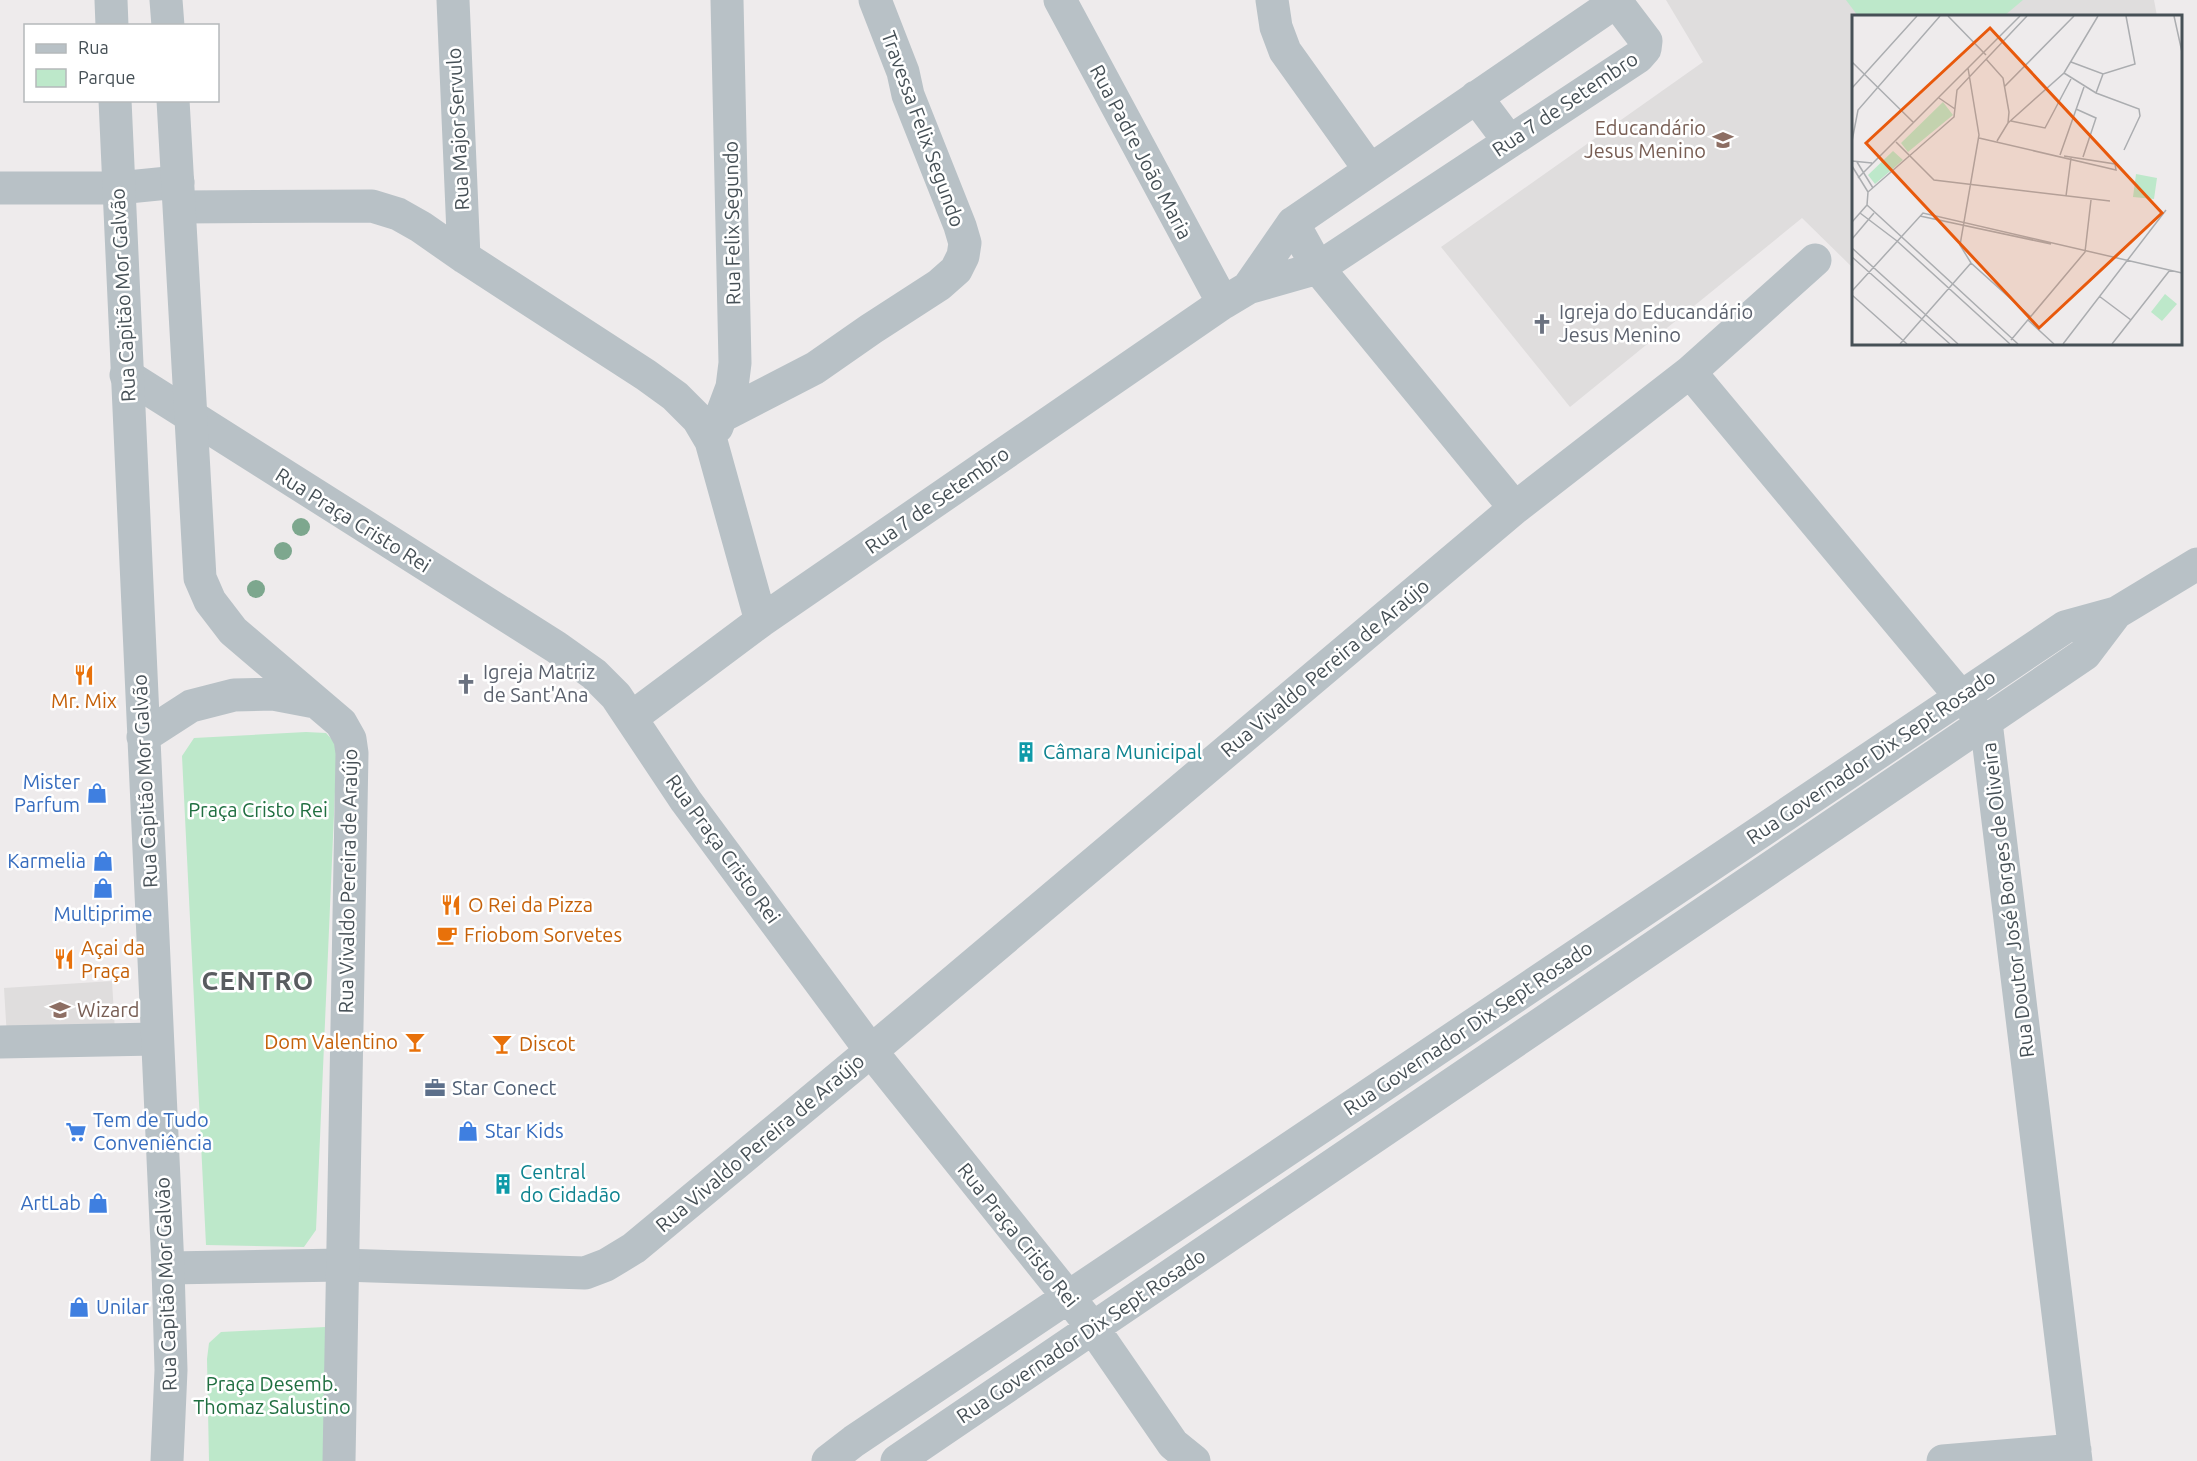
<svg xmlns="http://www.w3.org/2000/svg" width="2197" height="1461" viewBox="0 0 2197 1461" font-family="Ubuntu,sans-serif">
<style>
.education{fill:#dfdddd}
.green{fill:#bde8ca}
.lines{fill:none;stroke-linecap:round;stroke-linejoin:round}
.minor{stroke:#b8c1c6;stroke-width:33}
.tertiary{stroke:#b8c1c6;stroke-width:33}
.tree{fill:#7da78e}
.labels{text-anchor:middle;stroke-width:5;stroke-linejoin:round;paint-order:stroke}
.street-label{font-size:20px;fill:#465056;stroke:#fff}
.education-label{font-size:20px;fill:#785e54;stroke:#fff;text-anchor:end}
.worship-label{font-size:20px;fill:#5b616d;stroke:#fff;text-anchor:start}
.food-label{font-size:20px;fill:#c56008;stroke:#fff;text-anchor:start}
.culture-label{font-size:20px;fill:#0d838f;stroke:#fff;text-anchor:start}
.shop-label{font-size:20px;fill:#366cbe;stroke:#fff;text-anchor:end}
.park-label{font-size:20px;fill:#206f41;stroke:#fff}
.service-label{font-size:20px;fill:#4e5e75;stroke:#fff;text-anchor:start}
.district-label{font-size:26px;font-weight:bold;letter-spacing:1.5px;fill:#595c60;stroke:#fff}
.inset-road{fill:none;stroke:#abadb0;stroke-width:1.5}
.view{fill:#e8590c;fill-opacity:0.15;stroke:#e8590c;stroke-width:3}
.inset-edge{fill:none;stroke:#465056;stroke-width:3}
</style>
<rect width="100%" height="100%" fill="#eeebec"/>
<path class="education" d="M 1666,0 L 2154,0 L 2157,16 L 1854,16 L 1853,268 L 1802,218 L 1570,407 L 1441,247 L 1703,62 Z
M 112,981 L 115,1031 L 7,1038 L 4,988 Z"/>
<path class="green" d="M 1846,0 L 2023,0 L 2004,16 L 1858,16 Z
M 306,732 L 326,733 L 337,745 L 316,1230 L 304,1247 L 206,1245 L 182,756 L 194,738 Z
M 325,1327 L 332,1461 L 209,1461 L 207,1359 L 209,1343 L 221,1332 Z"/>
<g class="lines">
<path class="minor" d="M 453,0 L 464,257
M 1060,0 L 1223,303
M 1272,0 L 1276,27 L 1285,51 L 1370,170
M 1476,97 L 1509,141
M 0,188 L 118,188 L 178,182
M 180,207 L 372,206 L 398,214 L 421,227 L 464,257 L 646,375 L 675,396 L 698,419 L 711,441 L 761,621
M 1293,223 L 1318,268 L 1515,508
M 1690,372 L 1961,697 L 1986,722 L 2076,1461
M 126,375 L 556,647 L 594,674 L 616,696 L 686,801 L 871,1051 L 1093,1328 L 1173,1444 L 1194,1461
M 722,416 L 815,368 L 871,329 L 939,285 L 956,270 L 963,256 L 965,243 L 960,226 L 908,95 L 903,72 L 875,0
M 717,427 L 732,387 L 735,363 L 727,0
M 631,718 L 761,621 L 1223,303 L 1248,288 L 1318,268 L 1638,57 L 1645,49 L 1646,41 L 1621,8 L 1614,6 L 1607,8 L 1293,223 L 1248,288
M 0,1042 L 156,1039
M 168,1268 L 342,1265 L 585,1273 L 606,1265 L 634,1248 L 871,1051 L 1515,508 L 1690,372 L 1815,260
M 828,1461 L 854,1441 L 2065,627 L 2116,613 L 2197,564
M 897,1461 L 2085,654 L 2116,613
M 1943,1461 L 2075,1450"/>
<path class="tertiary" d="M 111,0 L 112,26
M 166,0 L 168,26
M 115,100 L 168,1268 L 171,1370 L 167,1461
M 173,100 L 200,578 L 210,601 L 233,631 L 341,723 L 350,739 L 352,753 L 339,1461
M 143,737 L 191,706 L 234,695 L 273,694 L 315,702"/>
</g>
<g class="tree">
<circle cx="301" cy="527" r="9"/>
<circle cx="283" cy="551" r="9"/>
<circle cx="256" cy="589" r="9"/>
</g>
<defs>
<g id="school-bare" transform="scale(1.62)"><path d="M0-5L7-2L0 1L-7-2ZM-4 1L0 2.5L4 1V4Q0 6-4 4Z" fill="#8d6e63" stroke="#fff" stroke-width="2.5" paint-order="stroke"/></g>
<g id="church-bare" transform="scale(1.62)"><path d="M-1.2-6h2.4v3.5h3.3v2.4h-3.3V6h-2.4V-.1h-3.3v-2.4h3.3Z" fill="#6b7280" stroke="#fff" stroke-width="2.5" paint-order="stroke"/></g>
<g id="restaurant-bare" transform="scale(1.62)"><path d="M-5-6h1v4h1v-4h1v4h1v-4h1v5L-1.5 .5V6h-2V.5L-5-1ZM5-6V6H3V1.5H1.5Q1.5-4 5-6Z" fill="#e8710a" stroke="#fff" stroke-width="2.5" paint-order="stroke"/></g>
<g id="building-bare" transform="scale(1.62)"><path d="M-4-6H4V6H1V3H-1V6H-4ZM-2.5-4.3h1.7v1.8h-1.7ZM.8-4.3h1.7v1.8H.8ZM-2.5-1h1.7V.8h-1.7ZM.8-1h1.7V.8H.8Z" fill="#0f9aa8" stroke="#fff" stroke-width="2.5" paint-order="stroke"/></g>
<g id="shop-bare" transform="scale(1.62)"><path d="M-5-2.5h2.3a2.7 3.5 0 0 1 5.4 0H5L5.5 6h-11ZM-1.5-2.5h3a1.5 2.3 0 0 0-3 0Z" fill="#3f7fe0" stroke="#fff" stroke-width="2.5" paint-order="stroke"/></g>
<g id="cafe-bare" transform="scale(1.62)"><path d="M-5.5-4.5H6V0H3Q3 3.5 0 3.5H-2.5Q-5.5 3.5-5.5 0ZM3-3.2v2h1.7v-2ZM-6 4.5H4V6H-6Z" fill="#e8710a" stroke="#fff" stroke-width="2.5" paint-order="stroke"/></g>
<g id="bar-bare" transform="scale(1.62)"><path d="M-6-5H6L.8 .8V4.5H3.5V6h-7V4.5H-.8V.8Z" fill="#e8710a" stroke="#fff" stroke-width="2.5" paint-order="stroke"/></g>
<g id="office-bare" transform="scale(1.62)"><path d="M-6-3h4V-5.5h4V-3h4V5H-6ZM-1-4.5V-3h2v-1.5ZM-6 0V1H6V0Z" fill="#5c6f8a" stroke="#fff" stroke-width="2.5" paint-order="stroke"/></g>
<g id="supermarket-bare" transform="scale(1.62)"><path d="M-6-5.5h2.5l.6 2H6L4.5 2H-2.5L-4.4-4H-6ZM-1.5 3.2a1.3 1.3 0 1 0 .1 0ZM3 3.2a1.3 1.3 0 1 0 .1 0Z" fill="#3f7fe0" stroke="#fff" stroke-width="2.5" paint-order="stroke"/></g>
</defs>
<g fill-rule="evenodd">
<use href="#school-bare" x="1723" y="140"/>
<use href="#church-bare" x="1542" y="324"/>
<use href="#restaurant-bare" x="84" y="675"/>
<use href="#church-bare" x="466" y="684"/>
<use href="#building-bare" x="1026" y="752"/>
<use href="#shop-bare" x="97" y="793"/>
<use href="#shop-bare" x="103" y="861"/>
<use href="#shop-bare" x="103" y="888"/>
<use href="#restaurant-bare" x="451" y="905"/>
<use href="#cafe-bare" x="447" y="935"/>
<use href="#restaurant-bare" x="64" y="959"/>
<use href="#school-bare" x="60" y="1010"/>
<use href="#bar-bare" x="415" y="1042"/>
<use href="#bar-bare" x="502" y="1044"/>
<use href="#office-bare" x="435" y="1088"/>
<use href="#shop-bare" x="468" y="1131"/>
<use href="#supermarket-bare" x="76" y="1132"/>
<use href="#building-bare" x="503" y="1184"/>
<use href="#shop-bare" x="98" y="1203"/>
<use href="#shop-bare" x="79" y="1307"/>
</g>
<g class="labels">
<g class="street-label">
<text transform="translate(1565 104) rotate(-34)" y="7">Rua 7 de Setembro</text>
<text transform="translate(458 129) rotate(-93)" y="7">Rua Major Servulo</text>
<text transform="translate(923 129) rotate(70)" y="7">Travessa Felix Segundo</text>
<text transform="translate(1141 152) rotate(62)" y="7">Rua Padre João Maria</text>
<text transform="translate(732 223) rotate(-91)" y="7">Rua Felix Segundo</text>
<text transform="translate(123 295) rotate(-93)" y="7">Rua Capitão Mor Galvão</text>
<text transform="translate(937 500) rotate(-35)" y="7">Rua 7 de Setembro</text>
<text transform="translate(353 520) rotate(32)" y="7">Rua Praça Cristo Rei</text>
<text transform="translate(1325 668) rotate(-40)" y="7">Rua Vivaldo Pereira de Araújo</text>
<text transform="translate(1871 757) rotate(-34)" y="7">Rua Governador Dix Sept Rosado</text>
<text transform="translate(145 781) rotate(-93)" y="7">Rua Capitão Mor Galvão</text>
<text transform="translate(723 849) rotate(54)" y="7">Rua Praça Cristo Rei</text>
<text transform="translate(348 881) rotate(-89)" y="7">Rua Vivaldo Pereira de Araújo</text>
<text transform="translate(2008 900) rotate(-97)" y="7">Rua Doutor José Borges de Oliveira</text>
<text transform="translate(1468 1028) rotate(-34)" y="7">Rua Governador Dix Sept Rosado</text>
<text transform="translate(760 1143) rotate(-40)" y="7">Rua Vivaldo Pereira de Araújo</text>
<text transform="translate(1018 1235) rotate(51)" y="7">Rua Praça Cristo Rei</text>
<text transform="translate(166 1284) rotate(-92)" y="7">Rua Capitão Mor Galvão</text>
<text transform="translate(1081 1336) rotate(-34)" y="7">Rua Governador Dix Sept Rosado</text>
</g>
<g class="education-label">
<text x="1706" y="135">Educandário<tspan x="1706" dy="23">Jesus Menino</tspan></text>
<text x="77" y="1017" text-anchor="start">Wizard</text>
</g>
<g class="worship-label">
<text x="1559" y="319">Igreja do Educandário<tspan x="1559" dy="23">Jesus Menino</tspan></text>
<text x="483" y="679">Igreja Matriz<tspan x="483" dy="23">de Sant'Ana</tspan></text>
</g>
<g class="food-label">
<text x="84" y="708" text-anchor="middle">Mr. Mix</text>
<text x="468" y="912">O Rei da Pizza</text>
<text x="464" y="942">Friobom Sorvetes</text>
<text x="81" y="955">Açai da<tspan x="81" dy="23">Praça</tspan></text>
<text x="398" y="1049" text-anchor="end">Dom Valentino</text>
<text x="519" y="1051">Discot</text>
</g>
<g class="culture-label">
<text x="1043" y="759">Câmara Municipal</text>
<text x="520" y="1179">Central<tspan x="520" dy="23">do Cidadão</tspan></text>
</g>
<g class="shop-label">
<text x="80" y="789">Mister<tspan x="80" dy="23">Parfum</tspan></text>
<text x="86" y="868">Karmelia</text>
<text x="103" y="921" text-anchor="middle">Multiprime</text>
<text x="93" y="1127" text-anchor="start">Tem de Tudo<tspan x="93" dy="23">Conveniência</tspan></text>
<text x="485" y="1138" text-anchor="start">Star Kids</text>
<text x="81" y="1210">ArtLab</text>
<text x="96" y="1314" text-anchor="start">Unilar</text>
</g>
<g class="park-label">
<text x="258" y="817">Praça Cristo Rei</text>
<text x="272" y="1391">Praça Desemb.<tspan x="272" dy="23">Thomaz Salustino</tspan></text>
</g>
<g class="service-label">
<text x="452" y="1095">Star Conect</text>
</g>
<g class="district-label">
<text x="258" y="990">CENTRO</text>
</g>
</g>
<g transform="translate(1852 15)">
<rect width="330" height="330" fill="#eeebec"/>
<path d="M 91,87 L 101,100 L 56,137 L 49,128 ZM 41,136 L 51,145 L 23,169 L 16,160 ZM 284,159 L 305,163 L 302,184 L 281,182 ZM 313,279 L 325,289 L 310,306 L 299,297 Z" fill="#bde8ca"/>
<path class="inset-road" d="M 96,1 L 134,40M 322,1 L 330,37M 134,44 L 151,63 L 157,97 L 156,108 L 145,126M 0,47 L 62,108M 219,47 L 251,59 L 283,49 L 274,1M 116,53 L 127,120 L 108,230 L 119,248 L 179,302M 212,58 L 244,78 L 287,94 L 288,101 L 272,135M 152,72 L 222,1M 0,73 L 65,1M 244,78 L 251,59M 87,83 L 103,94M 224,94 L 244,103 L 231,142M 159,106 L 193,113 L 219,64M 156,108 L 212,58 L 246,1M 127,123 L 264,155 L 263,149 L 212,141M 0,126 L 6,95 L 88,1M 44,127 L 82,165 L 258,186M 208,140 L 232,72M 0,146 L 20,148M 5,147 L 21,173M 0,151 L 16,177M 6,163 L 168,1M 214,181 L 219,143M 15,190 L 16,177 L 102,102 L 105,75 L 175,1M 15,190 L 166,329M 8,198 L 45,226 L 158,329M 68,201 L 199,229M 0,207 L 15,190M 0,224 L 22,198M 0,233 L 106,329M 0,242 L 98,329M 0,276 L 71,198 L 330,258M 0,280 L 55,329M 247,281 L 279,305M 176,305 L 202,329M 159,325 L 233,237 L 239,185M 48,329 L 119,248M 211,329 L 314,195M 260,329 L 318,255"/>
<path class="view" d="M 138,13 L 310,198 L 187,313 L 14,128 Z"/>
<rect width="330" height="330" class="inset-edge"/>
</g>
<rect x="24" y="24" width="195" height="78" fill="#ffffff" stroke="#b5b9bb" stroke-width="1.5"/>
<rect x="36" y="44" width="30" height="9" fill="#b8c1c6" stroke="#b5b9bb" stroke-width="1.5"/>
<text x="78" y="54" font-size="18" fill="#465056">Rua</text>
<rect x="36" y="69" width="30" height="18" fill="#bde8ca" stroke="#b5b9bb" stroke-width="1.5"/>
<text x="78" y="84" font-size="18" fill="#465056">Parque</text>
</svg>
